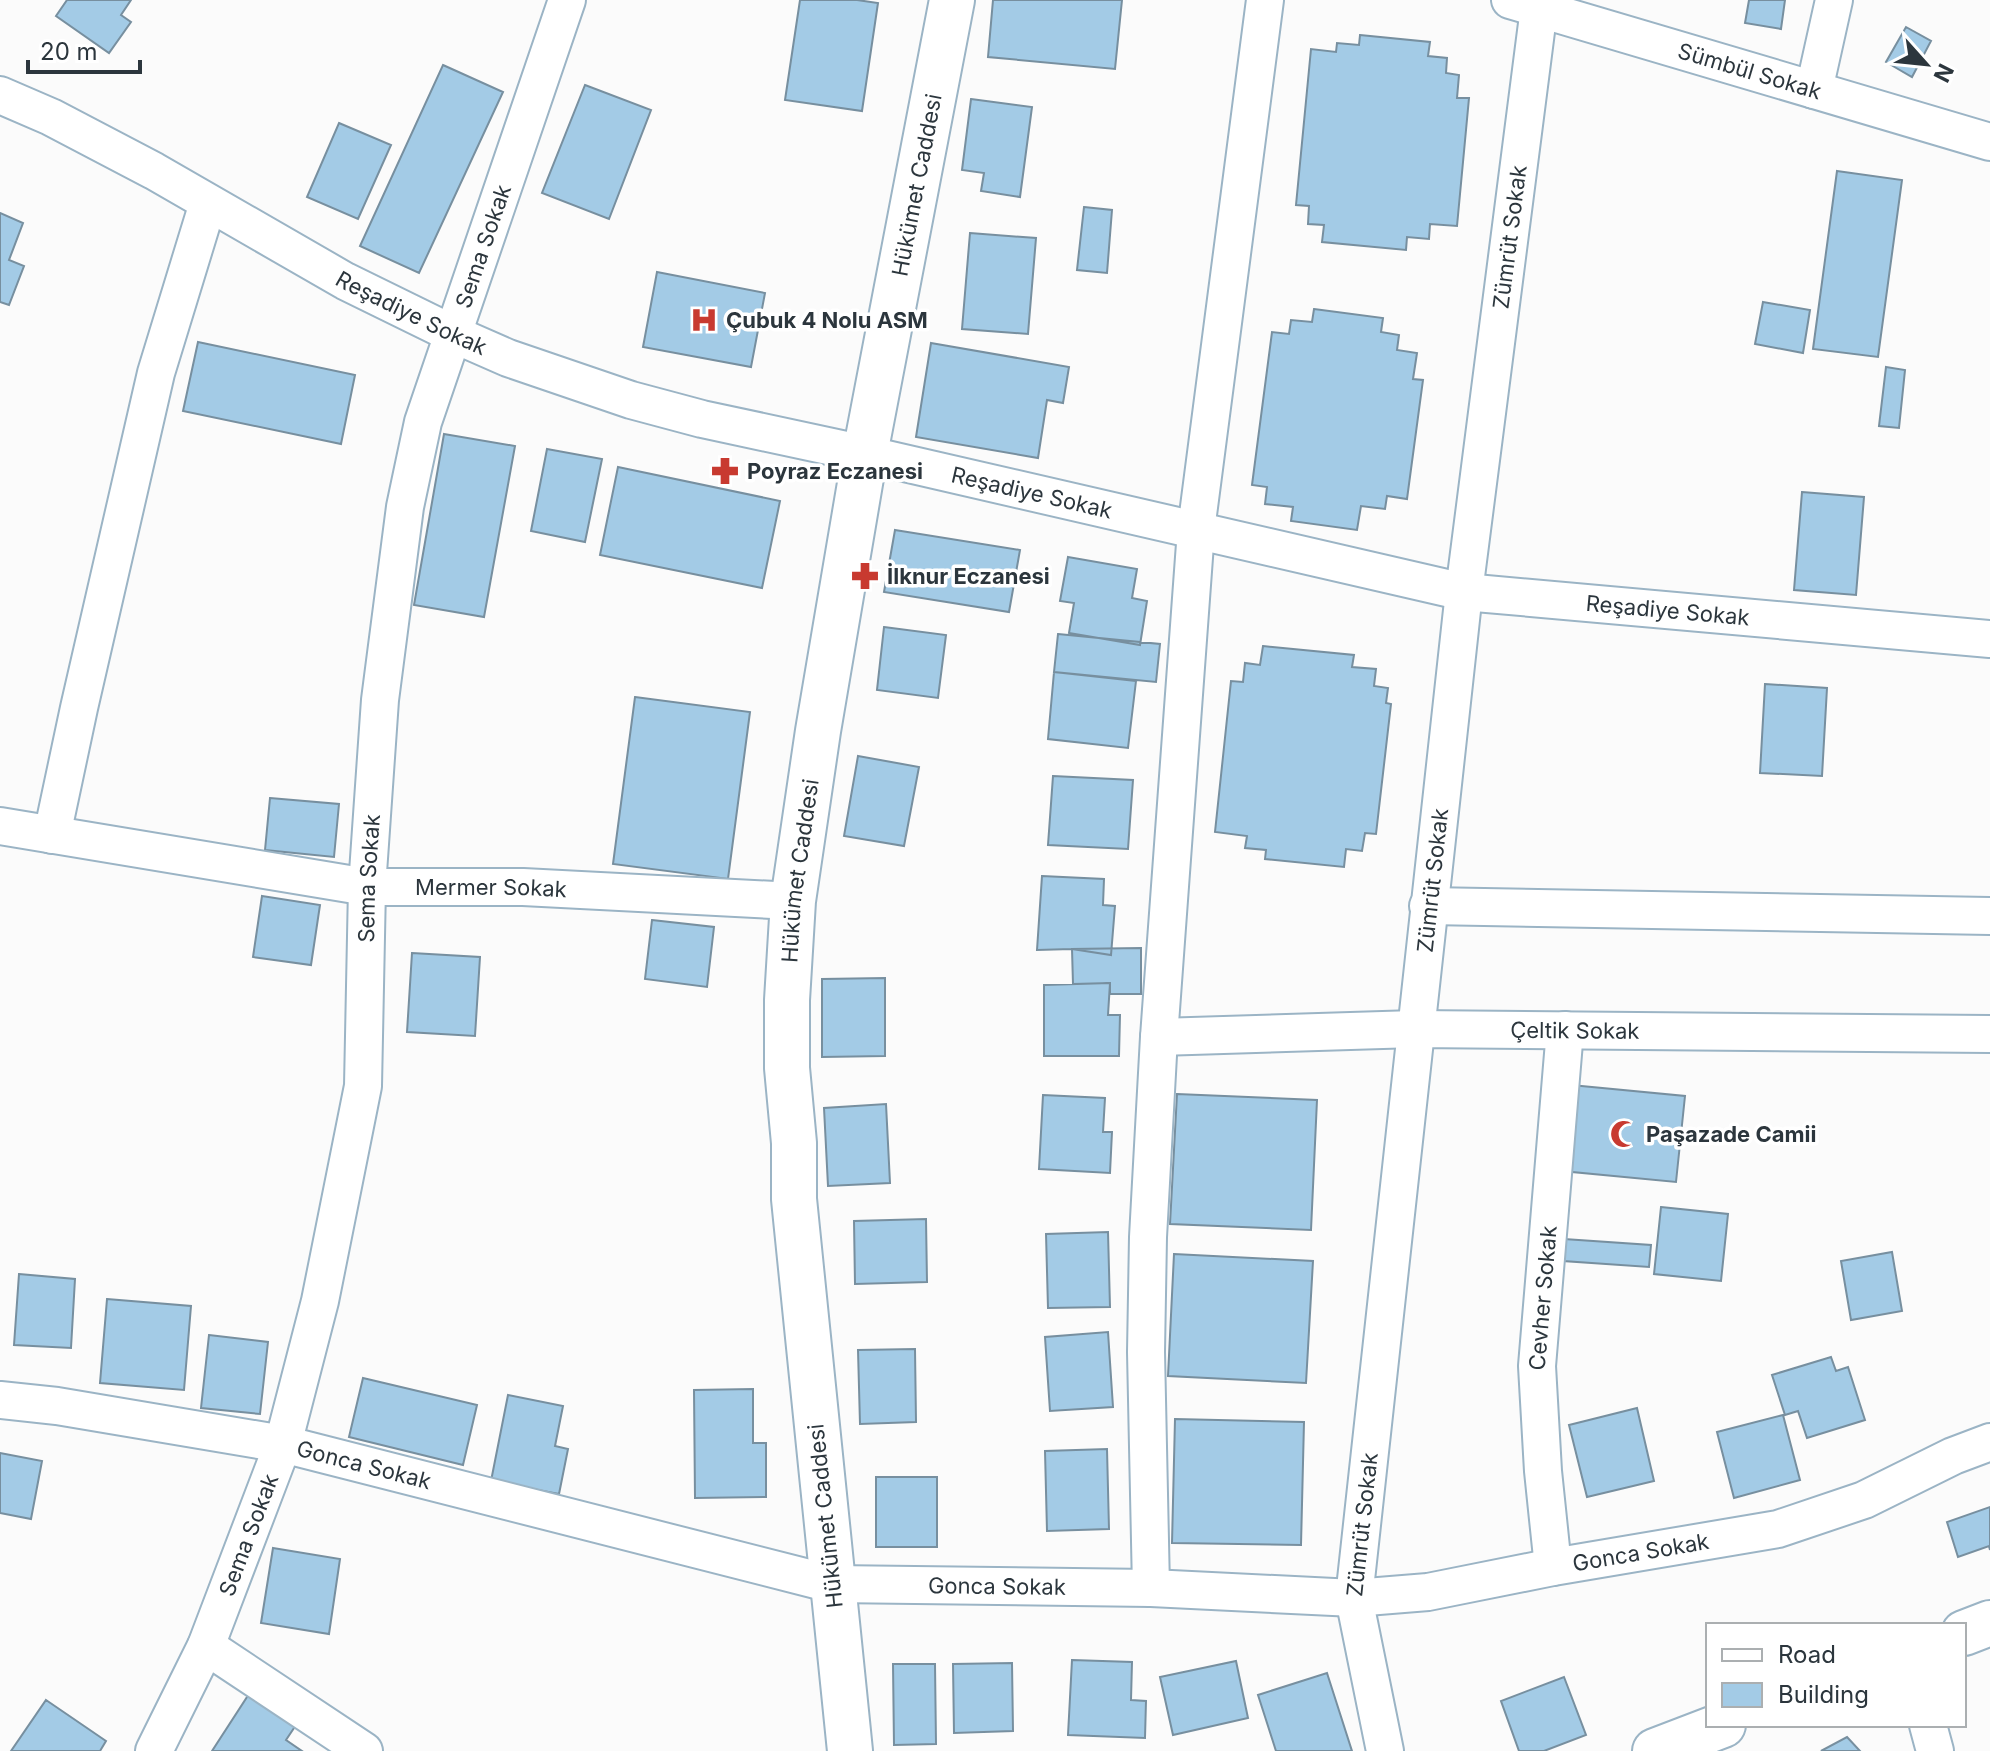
<svg xmlns="http://www.w3.org/2000/svg" width="1990" height="1751" viewBox="0 0 1990 1751" font-family="Inter,sans-serif">
<style>
.building{fill:#a3cbe6;stroke:#778f9f;stroke-width:2}
.lines{fill:none;stroke-linecap:round;stroke-linejoin:round}
.street-casing{stroke:#9bb4c5;stroke-width:40}
.secondary-casing{stroke:#9bb4c5;stroke-width:48}
.street{stroke:#fff;stroke-width:36}
.secondary{stroke:#fff;stroke-width:44}
.labels{text-anchor:middle;stroke-width:7;stroke-linejoin:round;paint-order:stroke}
.street-label{font-size:22px;fill:#2c363d;stroke:#fff}
.poi-label{font-size:22px;font-weight:bold;fill:#2c363d;stroke:#fff;text-anchor:start}
</style>
<rect width="100%" height="100%" fill="#fbfbfb"/>
<path class="building" d="M 67,0 L 131,0 L 121,15 L 131,22 L 109,53 L 56,16 Z
M 800,0 L 857,0 L 878,3 L 862,111 L 785,100 Z
M 993,0 L 1122,0 L 1115,69 L 988,57 Z
M 1749,0 L 1785,0 L 1781,29 L 1745,23 Z
M 1906,27 L 1931,41 L 1912,77 L 1886,62 Z
M 1360,35 L 1430,42 L 1428,56 L 1447,58 L 1446,73 L 1459,75 L 1457,98 L 1469,98 L 1457,226 L 1430,224 L 1429,239 L 1407,237 L 1406,250 L 1322,242 L 1324,225 L 1308,224 L 1309,206 L 1296,205 L 1311,49 L 1336,52 L 1337,43 L 1359,45 Z
M 443,65 L 503,92 L 419,273 L 360,246 Z
M 585,85 L 651,110 L 609,219 L 542,193 Z
M 971,99 L 1032,107 L 1020,197 L 981,191 L 984,173 L 962,170 Z
M 339,123 L 391,145 L 358,219 L 307,197 Z
M 1837,171 L 1902,180 L 1878,357 L 1813,349 Z
M 1084,207 L 1112,210 L 1107,273 L 1077,270 Z
M 0,213 L 23,223 L 9,260 L 24,266 L 9,305 L 0,302 Z
M 970,233 L 1036,238 L 1028,334 L 962,329 Z
M 657,272 L 765,293 L 751,367 L 643,347 Z
M 1763,302 L 1810,310 L 1803,353 L 1755,344 Z
M 1314,309 L 1383,318 L 1381,332 L 1399,335 L 1397,350 L 1417,353 L 1413,379 L 1423,380 L 1407,499 L 1387,496 L 1385,509 L 1361,506 L 1357,530 L 1291,521 L 1293,507 L 1265,504 L 1267,487 L 1252,485 L 1272,332 L 1289,334 L 1291,320 L 1312,322 Z
M 198,342 L 355,375 L 341,444 L 183,411 Z
M 931,343 L 1069,367 L 1063,403 L 1047,400 L 1038,458 L 916,437 Z
M 1886,367 L 1905,370 L 1899,428 L 1879,426 Z
M 444,434 L 515,446 L 484,617 L 414,605 Z
M 547,449 L 602,459 L 585,542 L 531,531 Z
M 618,467 L 780,501 L 762,588 L 600,555 Z
M 1802,492 L 1864,497 L 1856,595 L 1794,590 Z
M 895,530 L 1020,550 L 1009,612 L 884,592 Z
M 1068,557 L 1137,569 L 1132,598 L 1147,601 L 1140,645 L 1069,633 L 1074,603 L 1060,601 Z
M 884,627 L 946,635 L 938,698 L 877,690 Z
M 1058,634 L 1160,644 L 1156,682 L 1054,672 Z
M 1263,646 L 1354,655 L 1352,667 L 1376,669 L 1374,686 L 1388,688 L 1386,703 L 1391,704 L 1376,834 L 1365,833 L 1362,851 L 1346,849 L 1344,867 L 1265,859 L 1266,850 L 1245,848 L 1247,836 L 1215,832 L 1231,681 L 1243,682 L 1245,663 L 1260,665 Z
M 1054,672 L 1136,681 L 1128,748 L 1048,739 Z
M 1765,684 L 1827,688 L 1822,776 L 1760,773 Z
M 635,697 L 750,712 L 728,879 L 613,864 Z
M 858,756 L 919,767 L 904,846 L 844,836 Z
M 1053,776 L 1133,780 L 1128,849 L 1048,845 Z
M 270,798 L 339,804 L 334,857 L 265,850 Z
M 1042,876 L 1104,879 L 1103,905 L 1115,906 L 1111,955 L 1072,949 L 1037,950 Z
M 262,896 L 320,905 L 311,965 L 253,957 Z
M 652,920 L 714,927 L 707,987 L 645,979 Z
M 1141,948 L 1141,994 L 1110,994 L 1110,983 L 1073,984 L 1072,949 Z
M 412,953 L 480,957 L 475,1036 L 407,1032 Z
M 885,978 L 885,1056 L 822,1057 L 822,979 Z
M 1110,983 L 1108,1015 L 1120,1015 L 1119,1056 L 1044,1056 L 1044,985 Z
M 1571,1085 L 1685,1096 L 1676,1182 L 1562,1171 Z
M 1177,1094 L 1317,1100 L 1311,1230 L 1170,1224 Z
M 1043,1095 L 1105,1098 L 1103,1132 L 1112,1132 L 1110,1173 L 1039,1169 Z
M 886,1104 L 890,1183 L 828,1186 L 824,1108 Z
M 1661,1207 L 1728,1214 L 1721,1281 L 1654,1274 Z
M 926,1219 L 927,1282 L 855,1284 L 854,1221 Z
M 1108,1232 L 1110,1307 L 1048,1308 L 1046,1234 Z
M 1564,1239 L 1651,1245 L 1649,1267 L 1563,1261 Z
M 1892,1252 L 1902,1311 L 1851,1320 L 1841,1261 Z
M 1174,1254 L 1313,1261 L 1306,1383 L 1168,1376 Z
M 19,1274 L 75,1279 L 71,1348 L 14,1345 Z
M 107,1299 L 191,1306 L 184,1390 L 100,1383 Z
M 1108,1332 L 1113,1407 L 1050,1411 L 1045,1337 Z
M 209,1335 L 268,1342 L 260,1414 L 201,1408 Z
M 915,1349 L 916,1422 L 860,1424 L 858,1350 Z
M 1831,1357 L 1836,1371 L 1848,1367 L 1865,1420 L 1807,1438 L 1798,1411 L 1785,1415 L 1772,1375 Z
M 363,1378 L 477,1405 L 463,1465 L 349,1437 Z
M 753,1389 L 753,1443 L 766,1443 L 766,1497 L 695,1498 L 694,1390 Z
M 508,1395 L 563,1406 L 555,1446 L 568,1449 L 559,1494 L 491,1481 Z
M 1637,1408 L 1654,1481 L 1587,1497 L 1569,1425 Z
M 1783,1415 L 1800,1480 L 1734,1498 L 1717,1432 Z
M 1175,1419 L 1304,1422 L 1301,1545 L 1172,1543 Z
M 1107,1449 L 1109,1529 L 1047,1531 L 1045,1451 Z
M 0,1453 L 42,1461 L 31,1519 L 0,1513 Z
M 876,1477 L 937,1477 L 937,1547 L 876,1547 Z
M 1990,1507 L 1990,1550 L 1989,1546 L 1958,1557 L 1947,1522 Z
M 273,1548 L 340,1559 L 329,1634 L 261,1623 Z
M 1072,1660 L 1132,1662 L 1131,1700 L 1146,1701 L 1145,1738 L 1068,1735 Z
M 1236,1661 L 1248,1718 L 1173,1735 L 1160,1677 Z
M 1012,1663 L 1013,1731 L 954,1733 L 953,1664 Z
M 893,1664 L 935,1664 L 936,1744 L 894,1745 Z
M 1327,1673 L 1352,1751 L 1276,1751 L 1258,1695 Z
M 1564,1677 L 1586,1735 L 1544,1751 L 1519,1751 L 1501,1701 Z
M 249,1694 L 296,1725 L 286,1740 L 302,1751 L 212,1751 Z
M 46,1700 L 106,1741 L 100,1751 L 11,1751 Z
M 1847,1737 L 1860,1751 L 1821,1751 Z"/>
<g class="lines">
<g class="street-casing">
<g id="street">
<path id="s1" d="M 1510,0 L 1990,142"/>
<path d="M 1814,90 L 1834,0"/>
<path id="s2" d="M 0,95 L 51,117 L 154,171 L 345,281 L 451,333 L 508,358 L 631,400 L 702,419 L 865,454 L 1464,592 L 1990,639"/>
<path id="s3" d="M 0,826 L 367,887 L 523,887 L 793,901"/>
<path d="M 52,835 L 79,708 L 156,373 L 208,203"/>
<path d="M 1428,906 L 1990,916"/>
<path id="s4" d="M 1159,1037 L 1415,1029 L 1990,1034"/>
<path id="s5" d="M 0,1400 L 57,1406 L 283,1444 L 832,1584 L 1151,1588 L 1354,1598 L 1428,1592 L 1553,1567 L 1778,1529 L 1864,1500 L 1953,1456 L 1990,1442"/>
<path id="s6" d="M 1553,1567 L 1543,1471 L 1537,1366 L 1565,1030"/>
<path d="M 1151,1588 L 1146,1352 L 1148,1237 L 1159,1037 L 1196,530 L 1265,0"/>
<path d="M 206,1646 L 364,1751"/>
<path d="M 1928,1725 L 1935,1751"/>
<path id="s7" d="M 154,1751 L 206,1646 L 283,1444 L 320,1301 L 363,1086 L 367,887 L 380,700 L 405,507 L 423,422 L 567,0"/>
<path id="s8" d="M 1385,1751 L 1354,1598 L 1464,592 L 1539,8"/>
</g>
</g>
<g class="secondary-casing">
<g id="secondary">
<path d="M 1964,1633 L 1990,1623"/>
<path id="s9" d="M 850,1751 L 794,1199 L 794,1143 L 787,1068 L 787,1000 L 793,901 L 818,731 L 865,454 L 952,0"/>
<path d="M 1655,1751 L 1723,1725"/>
</g>
</g>
<use href="#street" class="street"/>
<use href="#secondary" class="secondary"/>
</g>
<defs>
<g id="hospital-bare" transform="scale(2.16)"><path d="M-5-5h3v3.5h4V-5h3V5h-3V1.5h-4V5h-3Z" fill="#c83a30" stroke="#fff" stroke-width="2.5" paint-order="stroke"/></g>
<g id="pharmacy-bare" transform="scale(2.16)"><path d="M-2-6h4v4h4v4h-4v4h-4v-4h-4v-4h4Z" fill="#c83a30" stroke="#fff" stroke-width="2.5" paint-order="stroke"/></g>
<g id="mosque-bare" transform="scale(2.16)"><path d="M3.5-4.9A6 6 0 1 0 3.5 4.9A5 5 0 1 1 3.5-4.9Z" fill="#c83a30" stroke="#fff" stroke-width="2.5" paint-order="stroke"/></g>
</defs>
<g fill-rule="evenodd">
<use href="#hospital-bare" x="704" y="320"/>
<use href="#pharmacy-bare" x="725" y="471"/>
<use href="#pharmacy-bare" x="865" y="576"/>
<use href="#mosque-bare" x="1624" y="1134"/>
</g>
<g class="labels">
<g class="street-label">
<text dy="8" stroke="none"><textPath href="#s1" startOffset="250">Sümbül Sokak</textPath></text>
<text dy="8" stroke="none"><textPath href="#s9" startOffset="1580">Hükümet Caddesi</textPath></text>
<text dy="8" stroke="none"><textPath href="#s8" startOffset="1526">Zümrüt Sokak</textPath></text>
<text dy="8" stroke="none"><textPath href="#s7" startOffset="1554">Sema Sokak</textPath></text>
<text dy="8" stroke="none"><textPath href="#s2" startOffset="466">Reşadiye Sokak</textPath></text>
<text dy="8" stroke="none"><textPath href="#s2" startOffset="1114">Reşadiye Sokak</textPath></text>
<text dy="8" stroke="none"><textPath href="#s2" startOffset="1762">Reşadiye Sokak</textPath></text>
<text dy="8" stroke="none"><textPath href="#s9" startOffset="884">Hükümet Caddesi</textPath></text>
<text dy="8" stroke="none"><textPath href="#s7" startOffset="908">Sema Sokak</textPath></text>
<text dy="8" stroke="none"><textPath href="#s8" startOffset="878">Zümrüt Sokak</textPath></text>
<text dy="8" stroke="none"><textPath href="#s3" startOffset="496">Mermer Sokak</textPath></text>
<text dy="8" stroke="none"><textPath href="#s4" startOffset="416">Çeltik Sokak</textPath></text>
<text dy="8" stroke="none"><textPath href="#s6" startOffset="270">Cevher Sokak</textPath></text>
<text dy="8" stroke="none"><textPath href="#s5" startOffset="370">Gonca Sokak</textPath></text>
<text transform="translate(825 1516) rotate(-96)" y="8">Hükümet Caddesi</text>
<text dy="8" stroke="none"><textPath href="#s8" startOffset="230">Zümrüt Sokak</textPath></text>
<text dy="8" stroke="none"><textPath href="#s7" startOffset="236">Sema Sokak</textPath></text>
<text dy="8" stroke="none"><textPath href="#s5" startOffset="1666">Gonca Sokak</textPath></text>
<text dy="8" stroke="none"><textPath href="#s5" startOffset="1018">Gonca Sokak</textPath></text>
</g>
<g class="poi-label">
<text x="726" y="328">Çubuk 4 Nolu ASM</text>
<text x="747" y="479">Poyraz Eczanesi</text>
<text x="887" y="584">İlknur Eczanesi</text>
<text x="1646" y="1142">Paşazade Camii</text>
</g>
</g>
<rect x="1706" y="1623" width="260" height="104" fill="#ffffff" stroke="#abafb1" stroke-width="2"/>
<rect x="1722" y="1649" width="40" height="12" fill="#ffffff" stroke="#abafb1" stroke-width="2"/>
<text x="1778" y="1663" font-size="24" fill="#2c363d">Road</text>
<rect x="1722" y="1683" width="40" height="24" fill="#a3cbe6" stroke="#abafb1" stroke-width="2"/>
<text x="1778" y="1703" font-size="24" fill="#2c363d">Building</text>
<g transform="translate(1926 64) rotate(117)" stroke="#ffffff" stroke-width="6" paint-order="stroke">
<path d="M0-6L14 30L0 20L-14 30Z" fill="#2c363d"/>
<text y="-12" font-size="22" font-weight="bold" text-anchor="middle" fill="#2c363d">N</text>
</g>
<path d="M28 60v12h112v-12" fill="none" stroke="#2c363d" stroke-width="4"/>
<text x="40" y="60" font-size="24" fill="#2c363d" stroke="#ffffff" stroke-width="6" paint-order="stroke">20 m</text>
</svg>
